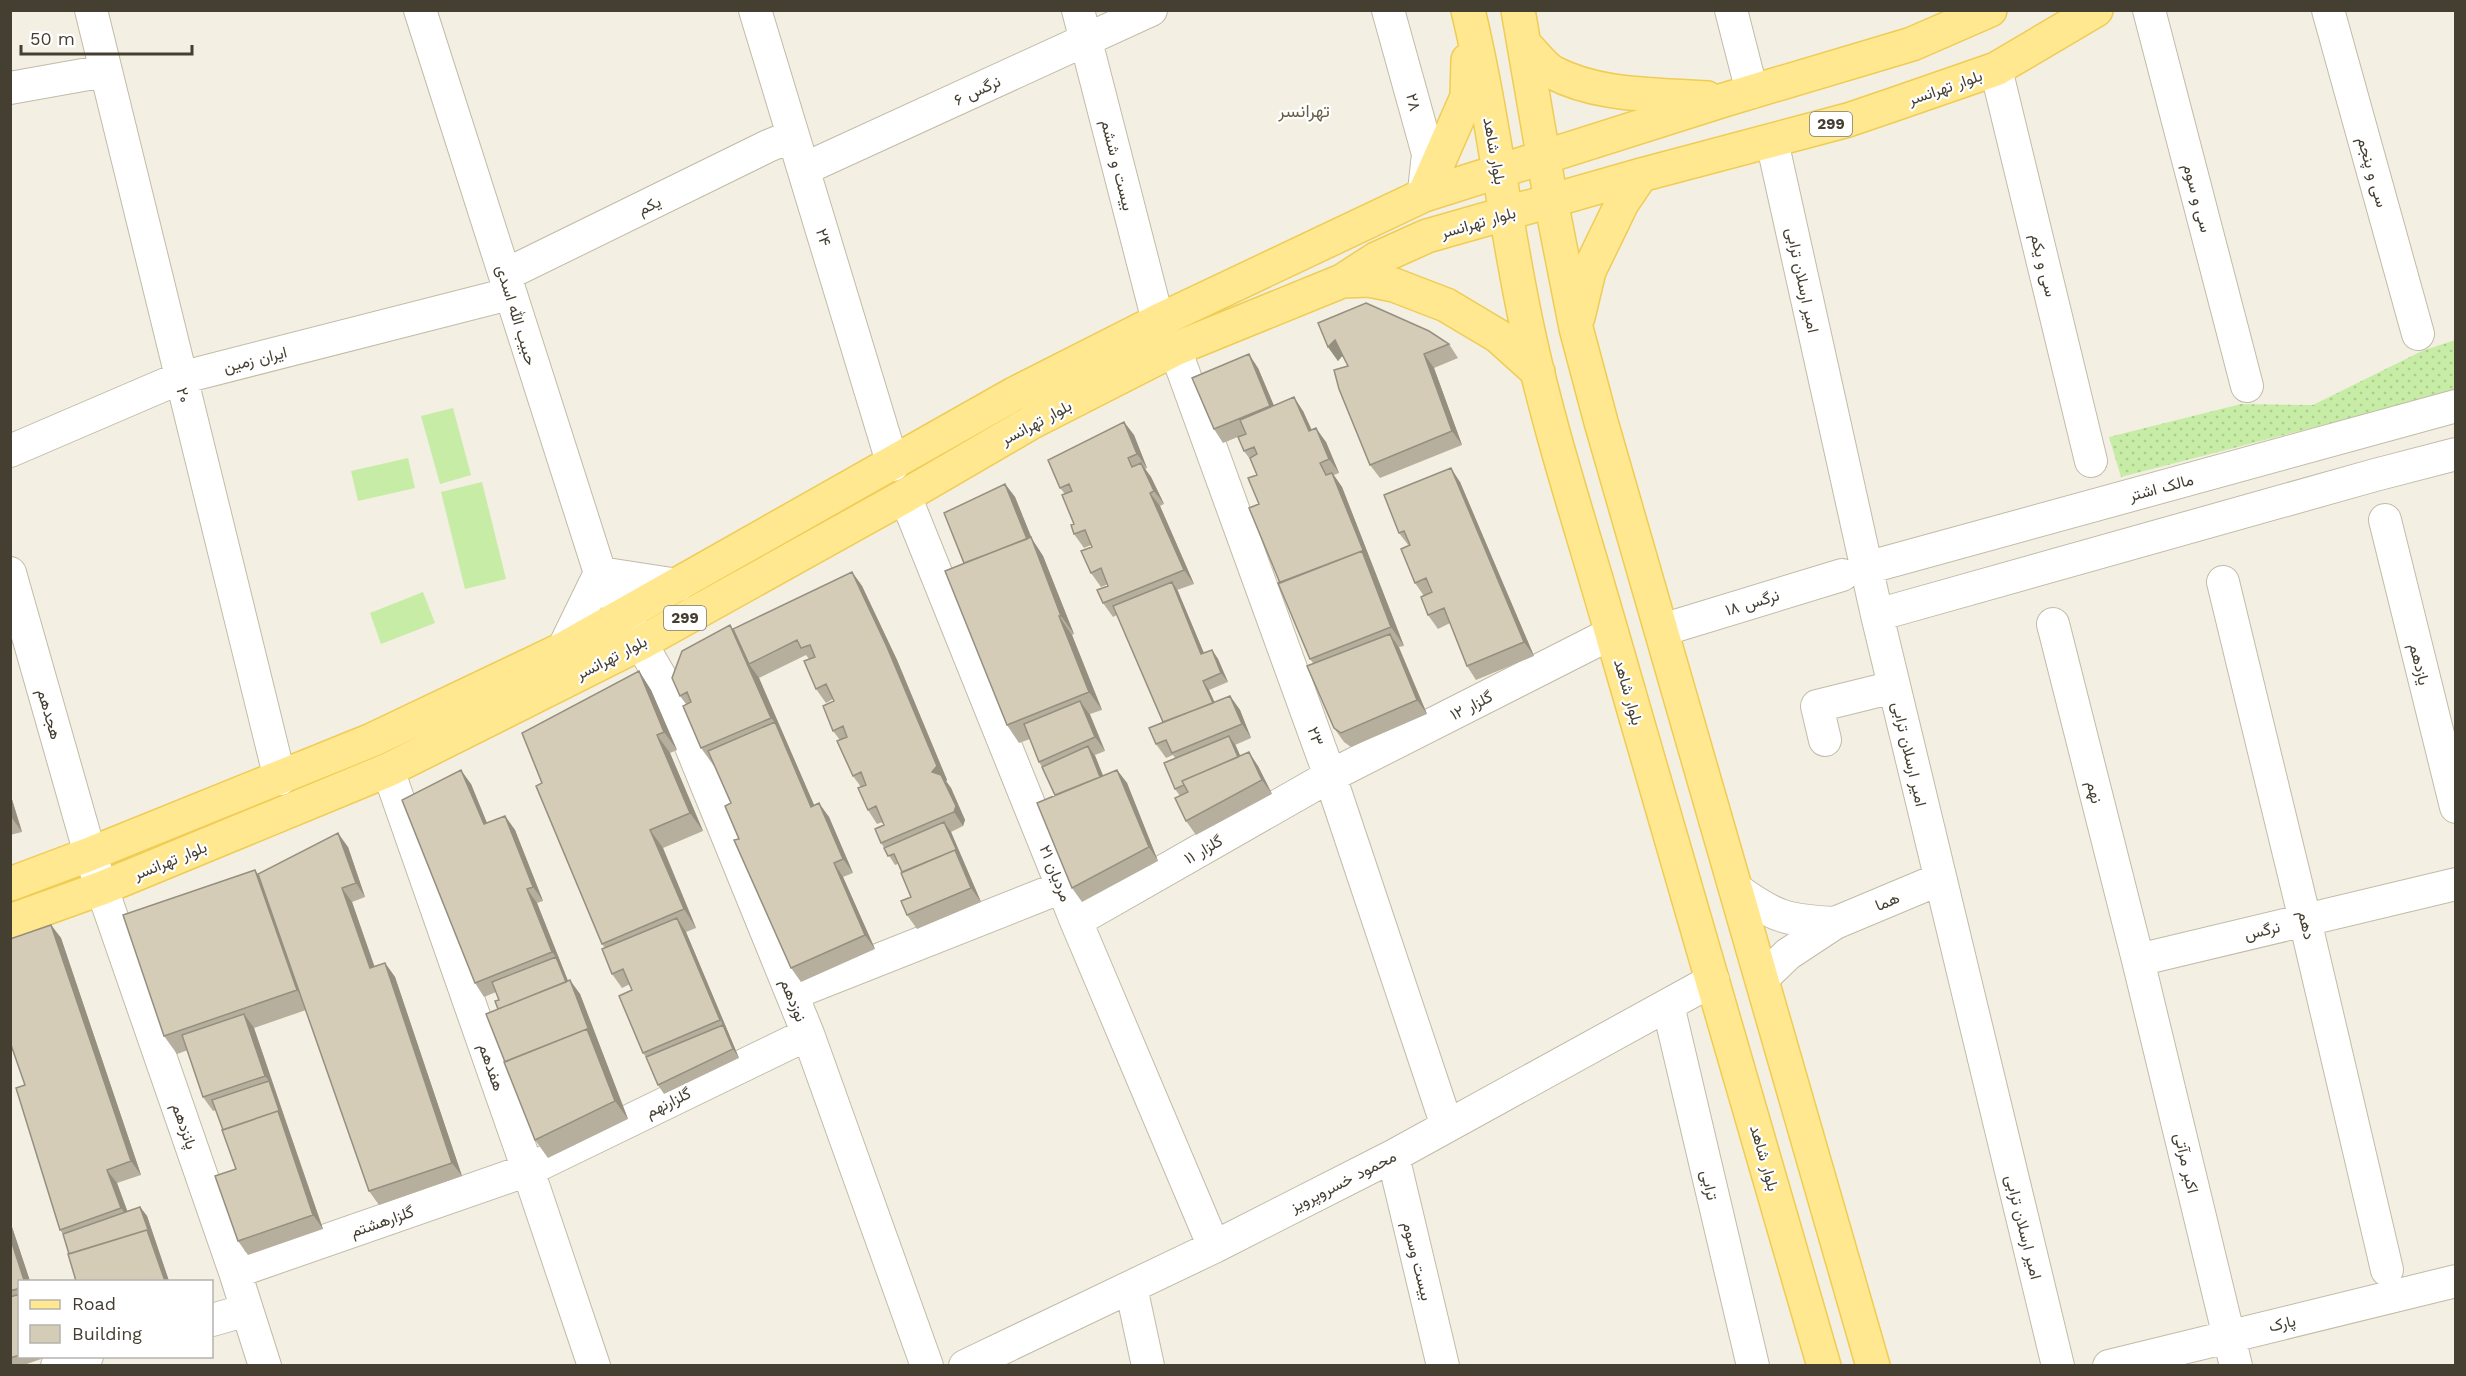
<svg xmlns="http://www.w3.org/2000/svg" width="2466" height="1376" viewBox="0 0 2466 1376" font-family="'Work Sans',Vazirmatn,sans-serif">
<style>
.grass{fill:url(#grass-dots)}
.garden{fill:#c7eca6}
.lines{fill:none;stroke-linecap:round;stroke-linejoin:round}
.minor-casing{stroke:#c2bba7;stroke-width:34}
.major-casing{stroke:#efcc54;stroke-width:36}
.minor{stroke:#fff;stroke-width:32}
.major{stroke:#ffe890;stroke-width:33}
.wall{fill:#b7af9d}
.shaded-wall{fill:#958f80}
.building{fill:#d5ccb7;stroke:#958f80;stroke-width:1.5}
.labels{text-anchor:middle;stroke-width:4.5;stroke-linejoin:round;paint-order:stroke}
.shield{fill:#fff;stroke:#7d7970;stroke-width:1.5}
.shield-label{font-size:15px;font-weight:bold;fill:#453f32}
.street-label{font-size:16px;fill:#453f32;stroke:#fff}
.neighbourhood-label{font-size:18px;fill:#695e48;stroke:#fff}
</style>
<defs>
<pattern id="grass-dots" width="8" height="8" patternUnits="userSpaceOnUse" patternTransform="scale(1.5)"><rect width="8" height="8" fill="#c7eca6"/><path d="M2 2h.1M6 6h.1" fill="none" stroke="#accb8f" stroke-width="1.8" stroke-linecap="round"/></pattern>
</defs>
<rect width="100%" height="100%" fill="#f3efe2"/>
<path class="grass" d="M 2455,340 L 2455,391 L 2121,477 L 2109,437 L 2241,404 L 2313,405 L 2422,351 Z"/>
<path class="garden" d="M 453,408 L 471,475 L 440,484 L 421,416 Z
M 408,458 L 415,488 L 358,501 L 351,471 Z
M 482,482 L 506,579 L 465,589 L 441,492 Z
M 423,592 L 435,623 L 381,644 L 370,613 Z"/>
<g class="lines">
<g class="minor-casing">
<path id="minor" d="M 91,10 L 280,779
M 420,10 L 600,573 L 668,690 L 808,1034 L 927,1366
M 755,10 L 893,465
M 1078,10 L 1158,321
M 1388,10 L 1428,154 L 1424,191
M 1731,10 L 1752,92
M 2149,10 L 2247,386
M 2328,10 L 2418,334
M 1996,69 L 2091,461
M 10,88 L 105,71
M 1772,141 L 1877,615 L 2058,1366
M 804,169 L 1151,10
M 505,275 L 768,146 L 793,136
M 1175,349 L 1330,776 L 1447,1126
M 10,451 L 180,378 L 509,294
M 905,496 L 1076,921 L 1214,1247
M 2385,520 L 2456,807
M 1866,568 L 2456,406
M 10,573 L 90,854 L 235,1272 L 265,1366
M 2223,582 L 2305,920 L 2387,1270
M 1877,615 L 2375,475 L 2456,454
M 2053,624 L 2138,960 L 2236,1366
M 1662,630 L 1842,575
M 563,649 L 600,573 L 678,585
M 1825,740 L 1817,706 L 1894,687
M 388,770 L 528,1170 L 594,1366
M 1736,889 C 1774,917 1788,921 1835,923
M 1076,921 L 1330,776 L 1612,633
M 2138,960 L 2456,884
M 1762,979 L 1788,954 L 1835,923 L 1940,879
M 792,994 L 1062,887
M 1668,1005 L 1753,1366
M 1393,1156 L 1443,1366
M 235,1272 L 528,1170 L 808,1034
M 1131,1287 L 1148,1366
M 212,1320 L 247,1310
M 57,1366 L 87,1356
M 965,1366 L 1214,1247 L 1393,1156 L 1713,980
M 2109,1366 L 2456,1281"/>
</g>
<g class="major-casing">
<path id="major" d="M 1468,10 C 1494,118 1505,228 1529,336 C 1551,437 1584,535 1612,634 C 1682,878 1755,1121 1824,1366
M 1518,10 L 1551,201 L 1576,328 L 1601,422 L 1873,1366
M 1526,46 C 1534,54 1543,66 1552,72 C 1599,97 1656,94 1707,98
M 1424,195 L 1467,97 L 1468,60
M 1342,281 L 1369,280 L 1394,285 L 1446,305 L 1498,336 L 1538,372
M 1578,317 L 1589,271 L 1622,203 L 1641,175
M 10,884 L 90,854 L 372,740 L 563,649 L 1014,394 L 1158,321 L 1424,195 L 1724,100 L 1912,44 L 1990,10
M 10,921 L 102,888 L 388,770 L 641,643 L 905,496 L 1032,422 L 1175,349 L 1342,281 L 1376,259 L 1427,236 L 1641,175 L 1848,120 L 1895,104 L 1996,69 L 2096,10"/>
</g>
<use href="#minor" class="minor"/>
<use href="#major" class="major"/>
</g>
<path class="wall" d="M 1449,344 L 1458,358 L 1434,368 L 1462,445 L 1380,478 L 1370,465 L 1348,366 L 1342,356 L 1338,361 L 1328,347 Z
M 1258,368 L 1274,406 L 1303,411 L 1312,430 L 1326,442 L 1339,473 L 1334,475 L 1342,487 L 1374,569 L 1404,646 L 1399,647 L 1427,714 L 1351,747 L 1344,742 L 1334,728 L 1313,663 L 1310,659 L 1280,583 L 1259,504 L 1257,475 L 1252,462 L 1244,451 L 1245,434 L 1223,443 L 1214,429 Z
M 1124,422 L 1134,435 L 1147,468 L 1145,469 L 1151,477 L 1164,504 L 1160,506 L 1194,584 L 1177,590 L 1204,653 L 1212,650 L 1218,659 L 1228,682 L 1209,690 L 1214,702 L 1230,696 L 1240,710 L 1251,738 L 1235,745 L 1240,756 L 1258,766 L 1272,794 L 1196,835 L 1186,821 L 1180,796 L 1175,789 L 1175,758 L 1173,755 L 1166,758 L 1156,744 L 1163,722 L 1117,615 L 1113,617 L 1103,603 L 1108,586 L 1108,584 L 1101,587 L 1091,573 L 1092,547 L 1091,545 L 1084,548 L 1074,534 L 1074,524 L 1065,494 L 1060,488 Z
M 1460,482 L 1534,656 L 1476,680 L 1467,666 L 1450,623 L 1438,629 L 1428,615 L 1424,596 L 1415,583 L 1409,546 L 1399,533 Z
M 1005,484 L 1015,497 L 1032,539 L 1043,556 L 1074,634 L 1072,635 L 1102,710 L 1090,714 L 1105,751 L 1095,755 L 1103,776 L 1117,770 L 1127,783 L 1158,861 L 1082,902 L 1072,888 L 1055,795 L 1042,767 L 1039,762 L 1030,739 L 1019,743 L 1007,725 L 964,563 Z
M 852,572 L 862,586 L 897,660 L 947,780 L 946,781 L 951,788 L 965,820 L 963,826 L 951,832 L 981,902 L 917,929 L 907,915 L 911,897 L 898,864 L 895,865 L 881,843 L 884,825 L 883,822 L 877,824 L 868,810 L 861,787 L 853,776 L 840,740 L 833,731 L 834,701 L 833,699 L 826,703 L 816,689 L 809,659 L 806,655 L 759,678 L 814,805 L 829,817 L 853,873 L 843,877 L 875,949 L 801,982 L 791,968 L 739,839 L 731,803 L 715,766 L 714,766 L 701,748 L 686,704 L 680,696 L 733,629 Z
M 639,671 L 651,690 L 677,750 L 670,753 L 703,831 L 663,848 L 696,928 L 686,932 L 739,1058 L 664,1094 L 658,1085 L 646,1057 L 643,1053 L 632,990 L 630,984 L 622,988 L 612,974 L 605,948 L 602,944 Z
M 471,784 L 487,823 L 505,816 L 515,830 L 543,901 L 537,903 L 568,981 L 580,994 L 628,1119 L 548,1158 L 535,1140 L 505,1062 L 498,1009 L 499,1000 L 496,992 L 484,997 L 475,983 Z
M 10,793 L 22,832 L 10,835 Z
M 348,847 L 365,897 L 352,902 L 374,967 L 385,963 L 395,977 L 462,1176 L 379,1205 L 369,1191 L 306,1010 L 254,1028 L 323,1229 L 248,1255 L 238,1241 L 236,1169 L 216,1110 L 213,1111 L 203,1097 L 188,1050 L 177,1054 L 164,1036 L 258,874 Z
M 51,925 L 61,938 L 141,1175 L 117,1183 L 127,1211 L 140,1207 L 147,1216 L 169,1281 L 69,1254 L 63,1234 L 60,1230 L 25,1085 Z
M 10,1221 L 30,1281 L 20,1281 L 20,1356 L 40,1356 L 41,1359 L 24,1365 L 10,1365 Z"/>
<path class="shaded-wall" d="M 1335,340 L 1344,354 L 1338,361 L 1328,347 Z
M 1249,354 L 1258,368 L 1280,420 L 1270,406 Z
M 1424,354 L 1434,368 L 1462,445 L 1452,431 Z
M 1294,397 L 1303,411 L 1318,445 L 1309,431 Z
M 1124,422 L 1134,435 L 1147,468 L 1137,454 Z
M 1316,428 L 1326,442 L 1339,473 L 1329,459 Z
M 1141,463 L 1151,477 L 1164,504 L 1154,491 Z
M 1451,468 L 1460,482 L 1534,656 L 1524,642 Z
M 1332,473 L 1342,487 L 1404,646 L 1391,627 Z
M 1005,484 L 1015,497 L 1032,539 L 1043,556 L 1074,634 L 1061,616 L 1029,543 Z
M 1150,493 L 1160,506 L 1194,584 L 1184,570 Z
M 852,572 L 862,586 L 897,660 L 947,780 L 946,781 L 951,788 L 965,820 L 963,826 L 954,812 L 932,772 Z
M 1172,582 L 1178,591 L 1208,663 L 1201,654 Z
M 1059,616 L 1072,635 L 1102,710 L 1089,692 Z
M 730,625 L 743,643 L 749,664 L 759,678 L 821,821 L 811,807 L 775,722 L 771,718 Z
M 1390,634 L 1399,648 L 1427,714 L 1417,700 Z
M 1212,650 L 1218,659 L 1228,682 L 1221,673 Z
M 639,671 L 651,690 L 677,750 L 664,732 Z
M 1203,681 L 1209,690 L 1221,716 L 1214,707 Z
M 1230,696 L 1240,710 L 1251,738 L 1242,724 Z
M 1080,701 L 1090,715 L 1105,751 L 1095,737 Z
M 657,735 L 670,753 L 703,831 L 690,813 Z
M 1229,736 L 1236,746 L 1247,771 L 1240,762 Z
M 1088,746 L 1095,756 L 1109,790 L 1102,781 Z
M 1249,752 L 1258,766 L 1272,794 L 1262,780 Z
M 461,770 L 471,784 L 493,838 L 484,824 Z
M 1117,770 L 1127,783 L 1158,861 L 1149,847 Z
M 10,793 L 22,832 L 12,818 L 10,813 Z
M 819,803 L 829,817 L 853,873 L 843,859 Z
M 505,816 L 515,830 L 543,901 L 533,887 Z
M 944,822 L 951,832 L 981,902 L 971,888 Z
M 650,830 L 663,848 L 696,928 L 684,909 Z
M 338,833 L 348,847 L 365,897 L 356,883 Z
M 834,863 L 843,877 L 875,949 L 865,935 Z
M 255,870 L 268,888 L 309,1008 L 297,990 Z
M 342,888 L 352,902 L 380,982 L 370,968 Z
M 527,889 L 537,903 L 574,996 L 568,987 L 556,957 L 552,952 Z
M 677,918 L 686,932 L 739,1058 L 733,1049 Z
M 51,925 L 61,938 L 141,1175 L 131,1161 Z
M 385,963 L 395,977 L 462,1176 L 452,1163 Z
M 570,980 L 580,994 L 628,1119 L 615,1101 L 587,1029 Z
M 244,1014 L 254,1028 L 287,1125 L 281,1116 L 269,1081 L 265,1076 Z
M 278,1111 L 287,1125 L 323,1229 L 313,1215 Z
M 107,1170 L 117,1183 L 131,1221 L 121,1208 Z
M 140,1207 L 147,1216 L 169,1281 L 165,1281 L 147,1230 Z
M 10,1221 L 30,1281 L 23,1281 L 10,1237 Z"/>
<path class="building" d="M 1366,303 L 1429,331 L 1449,344 L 1424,354 L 1452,431 L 1370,465 L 1339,389 L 1334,370 L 1348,366 L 1335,340 L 1328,347 L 1318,323 Z
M 1249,354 L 1270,406 L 1214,429 L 1192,378 Z
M 1294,397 L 1309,431 L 1316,428 L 1329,459 L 1320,463 L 1326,475 L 1332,473 L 1365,555 L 1362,551 L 1280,583 L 1249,508 L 1259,504 L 1248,478 L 1257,475 L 1250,458 L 1257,454 L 1254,447 L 1244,451 L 1238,437 L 1246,434 L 1240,420 Z
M 1124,422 L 1137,454 L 1128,458 L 1132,467 L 1141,463 L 1154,491 L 1150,493 L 1184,570 L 1103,603 L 1097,590 L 1108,586 L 1101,568 L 1091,573 L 1081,551 L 1092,547 L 1085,530 L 1074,534 L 1071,525 L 1074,524 L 1062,495 L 1072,491 L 1069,484 L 1060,488 L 1048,460 Z
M 1451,468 L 1524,642 L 1467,666 L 1444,608 L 1428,615 L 1421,597 L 1432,592 L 1426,578 L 1415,583 L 1401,549 L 1410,545 L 1404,531 L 1399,533 L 1384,495 Z
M 1005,484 L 1027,539 L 964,563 L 944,513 Z
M 1031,537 L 1061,616 L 1059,616 L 1089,692 L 1007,725 L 945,571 Z
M 1362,551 L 1391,627 L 1310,659 L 1278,583 Z
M 852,572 L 887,647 L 937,766 L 932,772 L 941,775 L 956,806 L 954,812 L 881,843 L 875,829 L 884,825 L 876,806 L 868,810 L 858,788 L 866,785 L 861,772 L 853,776 L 837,741 L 847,737 L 843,726 L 833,731 L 823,706 L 834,701 L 826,684 L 816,689 L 804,661 L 815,657 L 810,645 L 801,648 L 797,640 L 749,664 L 733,629 Z
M 1172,582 L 1201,654 L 1212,650 L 1221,673 L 1203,681 L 1213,703 L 1163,722 L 1113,606 Z
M 730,625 L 771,718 L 701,748 L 683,706 L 691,702 L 687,692 L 680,696 L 672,678 L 682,651 Z
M 1390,634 L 1417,700 L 1341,733 L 1334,728 L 1307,666 Z
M 639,671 L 664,732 L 657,735 L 690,813 L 650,830 L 684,909 L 602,944 L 536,786 L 542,783 L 522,733 Z
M 1230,696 L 1242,724 L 1172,753 L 1166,740 L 1156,744 L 1149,728 Z
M 1080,701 L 1095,737 L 1039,762 L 1024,724 Z
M 775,722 L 811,807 L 819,803 L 843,859 L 834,863 L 865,935 L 791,968 L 734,840 L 739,839 L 725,806 L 731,803 L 708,751 Z
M 1229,736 L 1238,757 L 1182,781 L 1184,785 L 1175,789 L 1164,763 Z
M 1088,746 L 1100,777 L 1055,795 L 1042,767 Z
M 1249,752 L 1262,780 L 1186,821 L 1175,798 L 1188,792 L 1182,781 Z
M 461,770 L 484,824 L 505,816 L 533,887 L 527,889 L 552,952 L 475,983 L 402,800 Z
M 1117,770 L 1149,847 L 1072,888 L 1037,803 Z
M 944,822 L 957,851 L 955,850 L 902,872 L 894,854 L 888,856 L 884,848 Z
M 338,833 L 356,883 L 342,888 L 370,968 L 385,963 L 452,1163 L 369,1191 L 258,874 Z
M 955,850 L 971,888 L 907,915 L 901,901 L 911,897 L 901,873 Z
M 255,870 L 297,990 L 164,1036 L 123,915 Z
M 677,918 L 720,1020 L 643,1053 L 619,996 L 632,990 L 623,969 L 612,974 L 602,949 Z
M 51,925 L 131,1161 L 107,1170 L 121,1208 L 60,1230 L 16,1088 L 25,1085 L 10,1042 L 10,939 Z
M 556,957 L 566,982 L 498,1009 L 495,1001 L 499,1000 L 492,982 Z
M 570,980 L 590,1033 L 587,1029 L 505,1062 L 486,1014 Z
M 244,1014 L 265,1076 L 203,1097 L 182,1035 Z
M 723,1025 L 733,1049 L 658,1085 L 646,1057 Z
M 587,1029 L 615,1101 L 535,1140 L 504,1062 Z
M 269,1081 L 281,1116 L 278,1111 L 223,1130 L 212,1100 Z
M 278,1111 L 313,1215 L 238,1241 L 215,1176 L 236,1169 L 222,1130 Z
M 140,1207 L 150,1235 L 147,1230 L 69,1254 L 63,1234 Z
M 147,1230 L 165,1281 L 76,1281 L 68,1254 Z
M 10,1237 L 24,1280 L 23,1281 L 20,1281 L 20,1286 L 17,1289 L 10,1291 Z
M 20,1294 L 20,1355 L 10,1358 L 10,1297 Z"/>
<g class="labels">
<g class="shield">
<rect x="1810" y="112" width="42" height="24" rx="4.5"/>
<rect x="664" y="606" width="42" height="24" rx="4.5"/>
</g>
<g class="shield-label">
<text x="1831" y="129">299</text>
<text x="685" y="623">299</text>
</g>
<g class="street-label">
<text transform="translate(1945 87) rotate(-19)" y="6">بلوار تهرانسر</text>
<text transform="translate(977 90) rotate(-25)" y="6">نرگس ۶</text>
<text transform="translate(1414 102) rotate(75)" y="6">۲۸</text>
<text transform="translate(1495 151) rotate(80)" y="6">بلوار شاهد</text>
<text transform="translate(1118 165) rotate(76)" y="6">بیست و ششم</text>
<text transform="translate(2373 172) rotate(74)" y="6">سی و پنجم</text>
<text transform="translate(2198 198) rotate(75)" y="6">سی و سوم</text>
<text transform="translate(649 205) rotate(-26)" y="6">یکم</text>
<text transform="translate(1478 222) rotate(-16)" y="6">بلوار تهرانسر</text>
<text transform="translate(824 237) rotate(73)" y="6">۲۴</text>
<text transform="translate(2044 265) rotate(76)" y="6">سی و یکم</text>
<text transform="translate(1803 280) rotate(78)" y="6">امیر ارسلان ترابی</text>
<text transform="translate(517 315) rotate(73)" y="6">حبیب الله اسدی</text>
<text transform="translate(255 359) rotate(-14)" y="6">ایران زمین</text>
<text transform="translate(184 395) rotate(76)" y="6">۲۰</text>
<text transform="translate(1036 422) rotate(-28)" y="6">بلوار تهرانسر</text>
<text transform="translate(2161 487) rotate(-15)" y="6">مالک اشتر</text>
<text transform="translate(1752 602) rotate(-17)" y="6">نرگس ۱۸</text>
<text transform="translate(611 657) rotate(-27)" y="6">بلوار تهرانسر</text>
<text transform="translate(2420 664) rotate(76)" y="6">یازدهم</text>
<text transform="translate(1629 692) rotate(74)" y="6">بلوار شاهد</text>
<text transform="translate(1471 705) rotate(-27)" y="6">گلزار ۱۲</text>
<text transform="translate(50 714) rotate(74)" y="6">هجدهم</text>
<text transform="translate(1316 736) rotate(70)" y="6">۲۳</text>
<text transform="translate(1910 754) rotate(77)" y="6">امیر ارسلان ترابی</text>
<text transform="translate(2095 792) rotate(76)" y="6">نهم</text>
<text transform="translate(1203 849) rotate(-30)" y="6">گلزار ۱۱</text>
<text transform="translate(170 860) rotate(-22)" y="6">بلوار تهرانسر</text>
<text transform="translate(1056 873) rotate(68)" y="6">۲۱ مردیان</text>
<text transform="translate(1887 901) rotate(-23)" y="6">هما</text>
<text transform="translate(2307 925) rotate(77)" y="6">دهم</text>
<text transform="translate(2262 930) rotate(-13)" y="6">نرگس</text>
<text transform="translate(794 1000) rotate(68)" y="6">نوزدهم</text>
<text transform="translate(492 1067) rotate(71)" y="6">هفدهم</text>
<text transform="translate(668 1102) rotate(-26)" y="6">گلزارنهم</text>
<text transform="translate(185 1126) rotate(71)" y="6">پانزدهم</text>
<text transform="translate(1765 1158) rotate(74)" y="6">بلوار شاهد</text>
<text transform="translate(2187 1163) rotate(77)" y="6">اکبر مرآتی</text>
<text transform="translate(1343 1181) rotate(-27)" y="6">محمود خسروپرویز</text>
<text transform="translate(1710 1185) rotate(77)" y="6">ترابی</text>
<text transform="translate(382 1221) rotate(-19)" y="6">گلزارهشتم</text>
<text transform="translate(2024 1227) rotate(76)" y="6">امیر ارسلان ترابی</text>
<text transform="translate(1418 1261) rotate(76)" y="6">بیست وسوم</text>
<text transform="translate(2282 1323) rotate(-14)" y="6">پارک</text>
</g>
<g class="neighbourhood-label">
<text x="1304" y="117">تهرانسر</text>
</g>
</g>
<rect width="2466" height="1376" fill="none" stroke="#453f32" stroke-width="24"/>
<rect x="18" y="1280" width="195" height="78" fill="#ffffff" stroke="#b5b2ad" stroke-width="1.5"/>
<rect x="30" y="1300" width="30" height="9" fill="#ffe890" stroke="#b5b2ad" stroke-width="1.5"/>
<text x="72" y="1310" font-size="18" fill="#453f32">Road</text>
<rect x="30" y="1325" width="30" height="18" fill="#d5ccb7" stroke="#b5b2ad" stroke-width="1.5"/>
<text x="72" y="1340" font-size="18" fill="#453f32">Building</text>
<path d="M21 45v9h171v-9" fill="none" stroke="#453f32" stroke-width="3"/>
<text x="30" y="45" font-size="18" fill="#453f32" stroke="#ffffff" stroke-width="4.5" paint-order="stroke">50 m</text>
</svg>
